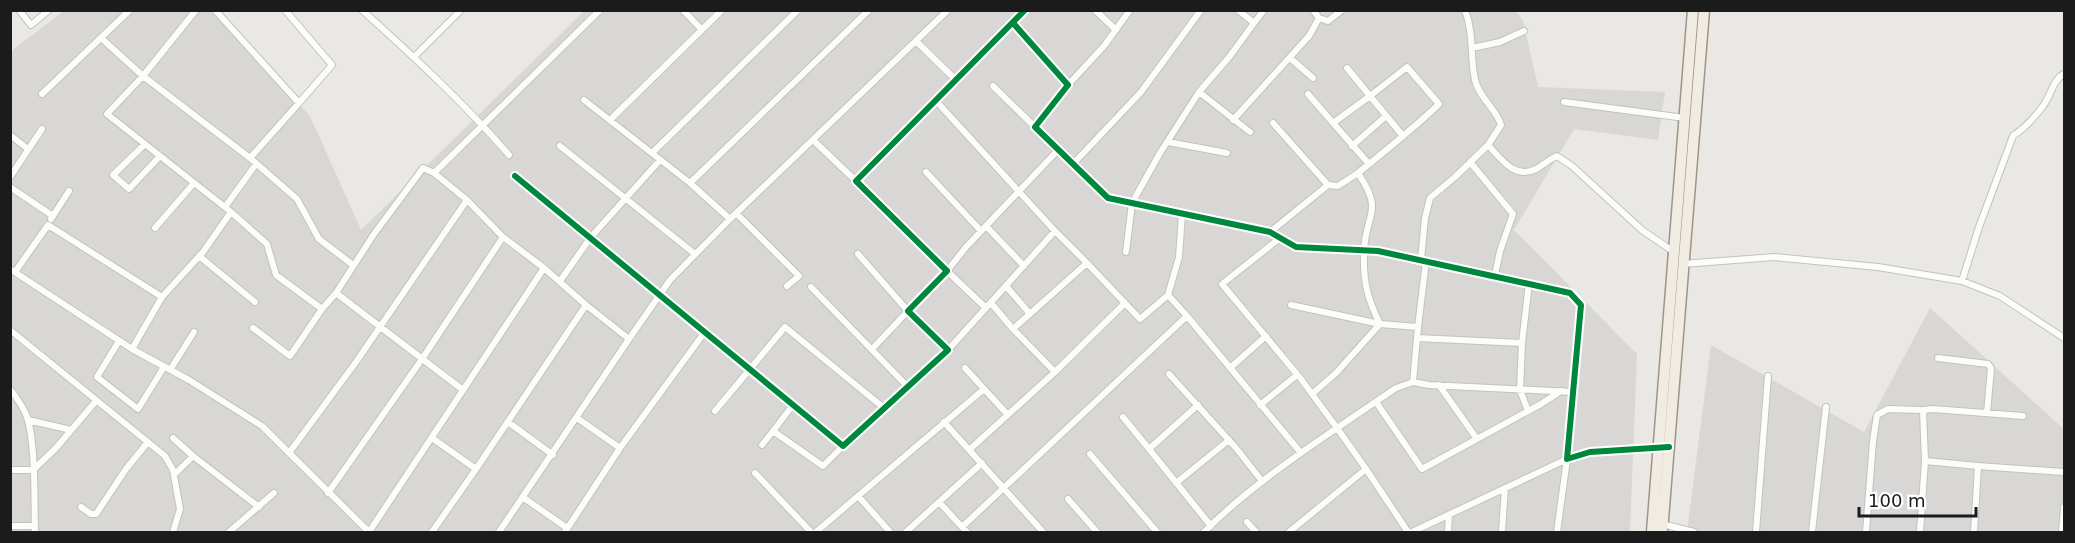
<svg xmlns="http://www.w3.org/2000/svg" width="2075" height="543" viewBox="0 0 2075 543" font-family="'DejaVu Sans',sans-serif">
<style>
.residential{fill:#d9d7d5}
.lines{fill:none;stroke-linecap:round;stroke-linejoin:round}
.minor-casing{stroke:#c2c2c0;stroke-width:8}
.primary-casing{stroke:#9f9582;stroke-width:13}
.minor{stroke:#fcfcfb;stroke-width:6}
.primary{stroke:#f0ebe3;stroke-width:10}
.cycleway-casing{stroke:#fff;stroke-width:10}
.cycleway{stroke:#00873e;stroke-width:6}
</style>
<rect width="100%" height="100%" fill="#eae8e4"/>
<path class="residential" d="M 64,11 L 212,11 L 271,76 L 310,116 L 361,230 L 584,11 L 1516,11 L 1523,20 L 1538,87 L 1665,92 L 1658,140 L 1574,129 L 1514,230 L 1637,354 L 1630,532 L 11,532 L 11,51 Z
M 1930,308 L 2064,429 L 2064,532 L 1687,532 L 1711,345 L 1864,432 Z"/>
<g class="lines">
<g class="minor-casing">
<path id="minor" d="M 19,10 L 31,25 L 49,10
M 196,10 L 143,76 L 107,114 L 231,212
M 215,10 L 299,103 L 250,158
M 285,10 L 332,65 L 299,103
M 362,10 C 413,56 464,103 509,155
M 683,10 L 702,30
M 1095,10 L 1116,30
M 1313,10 L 1319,18 L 1328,21 L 1342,10
M 1465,10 C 1474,33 1470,57 1475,80 C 1479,98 1496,108 1501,125 L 1488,145
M 1013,23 L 1068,85 L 1035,127 L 1108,198 L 1270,232 L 1296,247 L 1378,251 L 1570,293 L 1581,305 L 1567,459 L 1590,452 L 1661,447
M 1254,23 L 1264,10
M 101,38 L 143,76 L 250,158 L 297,199 L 319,239 L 353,265
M 916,41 L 957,81
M 1472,48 L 1500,42 L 1524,31
M 414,57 L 461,10
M 1290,58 L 1313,78
M 1347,68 L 1370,96 L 1333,123 L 1369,164
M 1068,85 L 1104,46 L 1130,10
M 993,86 L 1035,127
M 1199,92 L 1230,56 L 1254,23 L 1238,10
M 42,94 L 130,10
M 1308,94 L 1333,123
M 584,100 L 690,183
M 937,102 L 1055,231 L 948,350
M 1564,102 L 1685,118
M 610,120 L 722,10
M 1233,120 L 1309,36 L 1319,18
M 10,135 L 28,149
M 813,140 L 856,181
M 1168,142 L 1227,153
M 145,144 L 113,175 L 129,189 L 160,156
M 560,146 L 695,254
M 1352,146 L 1386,116
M 652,153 L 798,10
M 1470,162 L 1513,214 L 1500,251 L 1495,275
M 1073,164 L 1141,92 L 1201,10
M 926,172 L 981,231
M 434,173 L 600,10
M 1358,173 C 1385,151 1413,129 1439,104 L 1407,67 L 1370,96 L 1403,136
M 515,176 L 843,446 L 948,350 L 908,311 L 947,271 L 856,181 L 1025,10
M 10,177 L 42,129
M 10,187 L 53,216
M 225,207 L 256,164
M 736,213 L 799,276 L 787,286
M 51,219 L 69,191
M 730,219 L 690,183 L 869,10
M 986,226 L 1024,266
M 155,228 L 194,183
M 1270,232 L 1328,185 L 1273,123
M 1280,238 L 1222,284 L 1301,379 L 1337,428 L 1396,388 L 1413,382 L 1418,327
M 1126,252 L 1132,203 L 1160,153 L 1199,92 L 1250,132
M 858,254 L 908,311 L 872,349
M 199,256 L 255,302
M 1421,260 L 1425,218 L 1430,198 L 1455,177 L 1488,145 C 1501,159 1515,180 1536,169 C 1544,165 1549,159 1557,156 L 1572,166 L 1642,230 L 1674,252
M 1087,263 L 1140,319 L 1168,295 L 1179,257 L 1182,214
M 1683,264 L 1774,257 L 1878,267 L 1962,281 L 2000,296 L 2064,338
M 10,269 L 132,349 L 189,380 L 262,426 L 369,532
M 15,272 L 48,225 L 162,297
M 560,281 L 591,237 L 660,160
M 1962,281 L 1979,227 L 2013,136 C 2025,128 2035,117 2043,106 C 2051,96 2053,79 2064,74
M 1006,286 L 1030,314
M 811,287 L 908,387
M 991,303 L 1013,329 L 1087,263 L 1055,231
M 1291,305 L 1380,324 L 1418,327 L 1426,261
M 986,308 L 947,271 L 966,247 L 1058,150
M 1187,316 L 1301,453
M 253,328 L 290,356 L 322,309
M 10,330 L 165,456 L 173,470 L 180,509 L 173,532
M 1417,338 L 1522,343 L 1529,283
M 119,341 L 97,377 L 138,409 L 164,367
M 1522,343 L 1520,390 L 1528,411
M 132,349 L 162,297 L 203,252 L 231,212 L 267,244 L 276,275 L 322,309 L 336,293
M 1938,358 L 1988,364 L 1991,368 L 1987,413
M 965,368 L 1008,415
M 1230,368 L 1266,336
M 170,370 L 194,332
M 1055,372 L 1125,303
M 1169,374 L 1236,448 L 1262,481
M 1413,382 L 1429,385 L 1573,392
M 1439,385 L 1477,439
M 10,389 C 17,398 23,406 27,417 C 36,444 34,502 35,532
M 463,390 L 336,293 L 374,234 L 423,168 L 434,173 L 467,200
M 1312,394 L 1336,373 L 1380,324 C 1367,298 1363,281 1364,252 C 1365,213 1385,213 1358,173 L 1338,186 L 1328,185
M 1376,402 L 1422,469 L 1541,404 L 1561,391
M 793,405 L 773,431 L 823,466 L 843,446
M 1260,405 L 1297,375
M 715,411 L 785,327 L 884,408
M 1123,417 L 1149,449 L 1198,405
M 28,420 L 71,430
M 508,422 L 553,455
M 944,422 L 1043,532
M 173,438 L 193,456
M 432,438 L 476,469 L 432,532
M 762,445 L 773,431
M 620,448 L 704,333
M 1149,449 L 1211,526
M 969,450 L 1055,372 L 1013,329
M 289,453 L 356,362 L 467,200 L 503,237 L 544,268
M 1090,454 L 1157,532
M 1925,461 L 1923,410 L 1933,409 L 2023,416
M 476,469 L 586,305
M 10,470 L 33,470 L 56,448 L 96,401
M 755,473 L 811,532
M 174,475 L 193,456 L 259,507
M 1176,483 L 1229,440
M 328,493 L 422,359 L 503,237
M 858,496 L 984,389
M 524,498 L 567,528
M 1068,499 L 1097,532
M 939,502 L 982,463
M 81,507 L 91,514 L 96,514 L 126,469 L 148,442
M 1247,522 L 1256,532
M 1662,524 L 1694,532
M 10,526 L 35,526
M 229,532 L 274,493
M 369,532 L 544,268 L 586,305 L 629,339 L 670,280 L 730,219 L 948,10
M 499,532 L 629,339
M 565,532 L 620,448 L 577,418
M 816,532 L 858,496 L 890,532
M 906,532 L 939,502 L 962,527
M 967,532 L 962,527 L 1187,316 L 1168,295
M 1204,532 C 1244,492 1290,460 1337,428 L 1366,469
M 1289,532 L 1366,469 L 1408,532
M 1412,532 L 1567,459
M 1448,532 L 1449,515
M 1502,532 L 1505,488
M 1557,532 L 1567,459
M 1756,532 L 1768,376
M 1812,532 L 1826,407
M 1866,532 L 1873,441 L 1877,415 L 1888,409 L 1923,410
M 1920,532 L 1925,461 L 1978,466
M 1974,532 L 1978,466 L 2064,472
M 2062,532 L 2064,507"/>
</g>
<g class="primary-casing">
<path id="primary" d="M 1652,532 L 1693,10
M 1662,532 L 1704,10"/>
</g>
<use href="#minor" class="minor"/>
<use href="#primary" class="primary"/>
<g class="cycleway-casing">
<path id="cycleway" d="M 1013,23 L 1068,85 L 1035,127 L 1108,198 L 1270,232 L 1296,247 L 1378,251 L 1570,293 L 1581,305 L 1567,459 L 1590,452 L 1669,447
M 515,176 L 843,446 L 948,350 L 908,311 L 947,271 L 856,181 L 1025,10"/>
</g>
<use href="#cycleway" class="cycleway"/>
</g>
<rect width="2075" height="543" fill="none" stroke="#1b1b1b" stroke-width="24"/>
<path d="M1859 507v9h117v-9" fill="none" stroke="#1b1b1b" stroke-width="3"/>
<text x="1868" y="507" font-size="18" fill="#1b1b1b" stroke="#ffffff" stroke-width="4.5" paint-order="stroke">100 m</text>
</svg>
